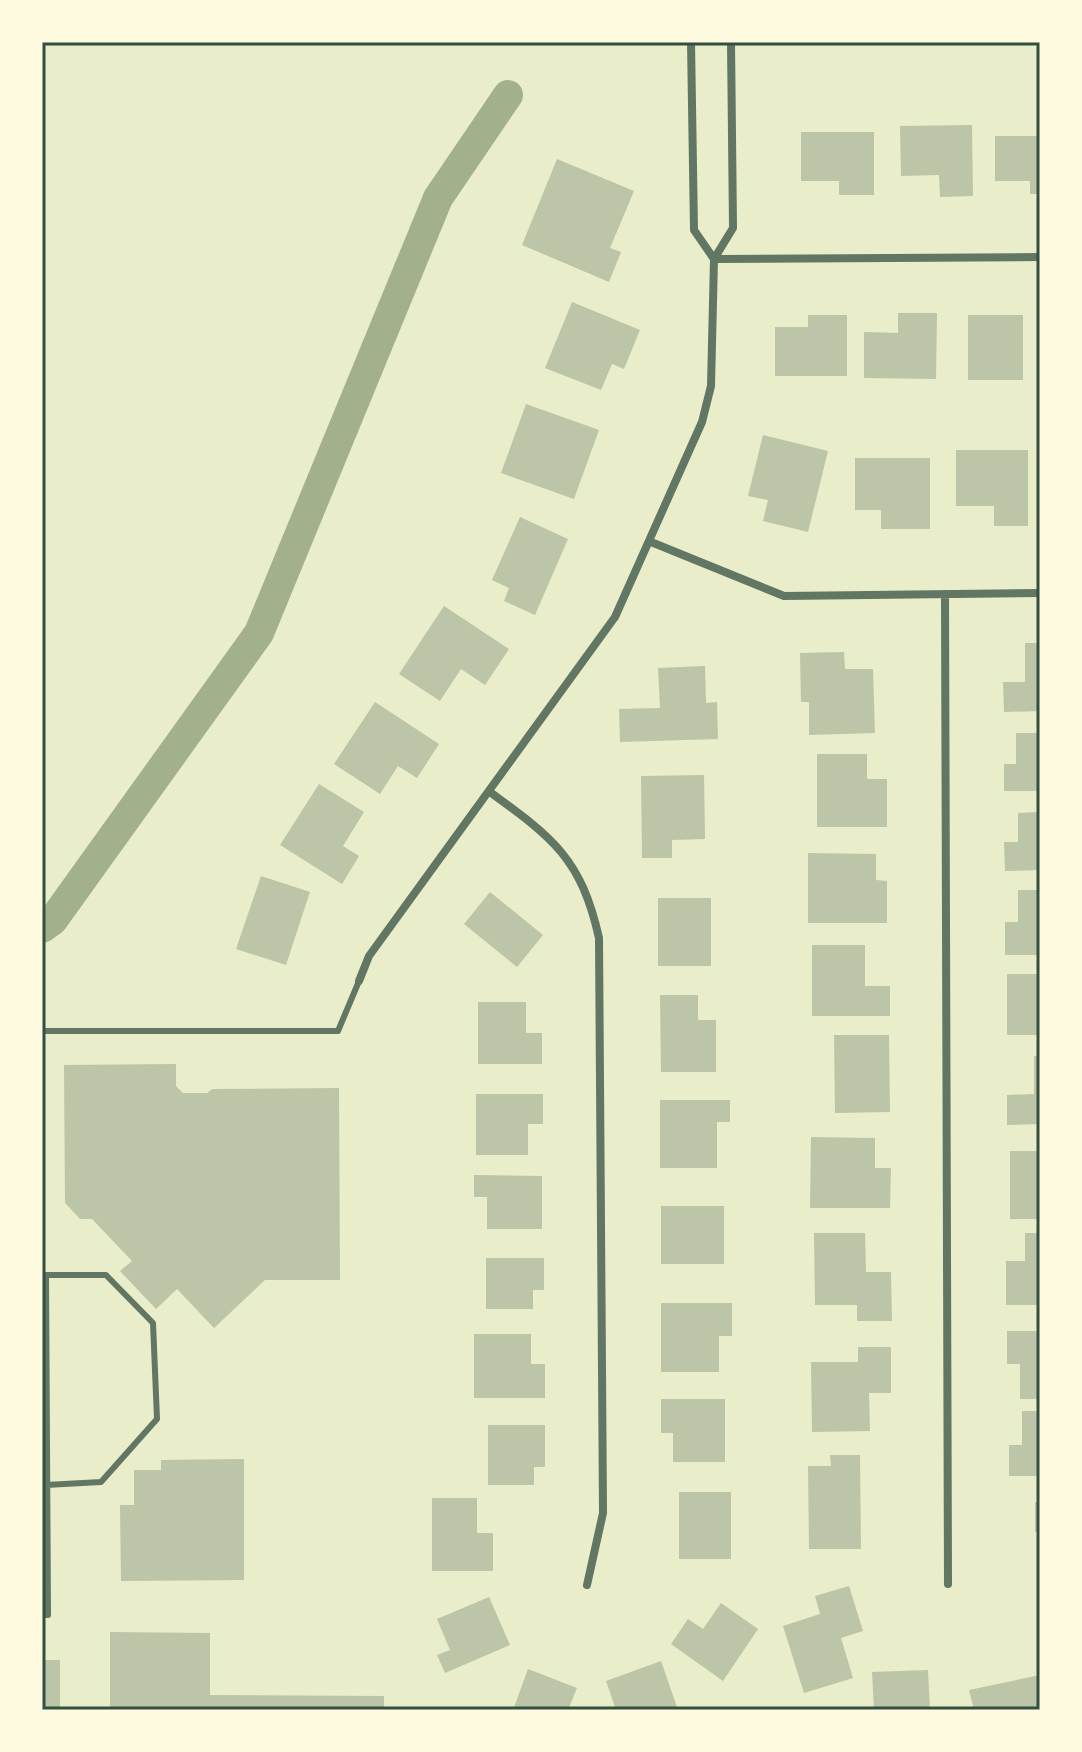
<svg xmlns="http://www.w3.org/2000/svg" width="1082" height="1752" viewBox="0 0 1082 1752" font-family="'Source Sans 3',sans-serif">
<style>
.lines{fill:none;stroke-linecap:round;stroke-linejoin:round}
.canal{stroke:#a3b18a;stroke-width:30}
.building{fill:#bcc5a7}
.service{stroke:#617663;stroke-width:6}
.minor{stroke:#617663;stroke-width:8}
.neatline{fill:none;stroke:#344e41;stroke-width:3}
</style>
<rect width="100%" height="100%" fill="#e9edc9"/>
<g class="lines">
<path class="canal" d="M 42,928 L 53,920 L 259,633 L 438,198 L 508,95"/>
</g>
<path class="building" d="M 972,125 L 973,196 L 940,197 L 939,175 L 901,176 L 900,126 Z
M 801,132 L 874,132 L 874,195 L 839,195 L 839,181 L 801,181 Z
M 995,136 L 1040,136 L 1040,194 L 1030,194 L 1030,181 L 995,181 Z
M 557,159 L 634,191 L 610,248 L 621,252 L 609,282 L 522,245 Z
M 572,302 L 640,330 L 624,369 L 612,364 L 601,390 L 545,368 Z
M 898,313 L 937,313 L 936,379 L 864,378 L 864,332 L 898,333 Z
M 808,315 L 847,315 L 847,376 L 775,376 L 775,327 L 808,327 Z
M 968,315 L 1023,315 L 1023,380 L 968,380 Z
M 526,404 L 599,430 L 574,499 L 501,473 Z
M 763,435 L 828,451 L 808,532 L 763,521 L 768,500 L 748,496 Z
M 956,450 L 1028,450 L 1028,526 L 994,526 L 994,506 L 956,506 Z
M 855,458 L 930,458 L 930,529 L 881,529 L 881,510 L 855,510 Z
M 520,517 L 568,539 L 535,615 L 504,601 L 509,588 L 492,580 Z
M 444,606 L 509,649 L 485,685 L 461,669 L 440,701 L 399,674 Z
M 1025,643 L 1040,643 L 1040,711 L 1004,712 L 1003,682 L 1025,682 Z
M 844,652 L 845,669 L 873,669 L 875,733 L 809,735 L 809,702 L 801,702 L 800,653 Z
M 705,666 L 706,703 L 717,702 L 718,739 L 620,742 L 619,709 L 660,708 L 658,668 Z
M 375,702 L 439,744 L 417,778 L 398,766 L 380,794 L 334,764 Z
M 1016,733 L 1040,733 L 1040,791 L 1004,791 L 1004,764 L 1016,764 Z
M 817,754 L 867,754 L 867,779 L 887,779 L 887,827 L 817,827 Z
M 704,775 L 705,839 L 672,840 L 672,858 L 642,858 L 641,776 Z
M 319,784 L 364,812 L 343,846 L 359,856 L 342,884 L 280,845 Z
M 1040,812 L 1040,870 L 1005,871 L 1004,842 L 1018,842 L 1018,813 Z
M 808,853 L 876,854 L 876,880 L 887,881 L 887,923 L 808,923 Z
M 261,876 L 310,892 L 286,965 L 236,949 Z
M 1018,890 L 1040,890 L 1040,955 L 1005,955 L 1005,922 L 1018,922 Z
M 490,892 L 543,935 L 517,967 L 464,924 Z
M 658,898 L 711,898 L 711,966 L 658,966 Z
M 812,945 L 865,945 L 865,986 L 890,986 L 890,1016 L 812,1016 Z
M 1007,974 L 1040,974 L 1040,1035 L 1007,1035 Z
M 660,995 L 698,995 L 698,1020 L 716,1020 L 716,1072 L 661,1072 Z
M 478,1002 L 526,1002 L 526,1033 L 542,1033 L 542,1064 L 478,1064 Z
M 834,1035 L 889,1035 L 890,1112 L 835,1113 Z
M 1034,1056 L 1040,1056 L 1040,1124 L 1007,1125 L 1007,1095 L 1034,1094 Z
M 176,1064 L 176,1086 L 183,1093 L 207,1093 L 212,1089 L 339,1088 L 340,1280 L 265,1280 L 214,1328 L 177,1289 L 156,1309 L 120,1271 L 132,1261 L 92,1219 L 80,1219 L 65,1203 L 64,1065 Z
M 476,1094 L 543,1094 L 543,1124 L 528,1124 L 528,1155 L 476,1155 Z
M 660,1100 L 730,1100 L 730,1122 L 717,1122 L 717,1168 L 660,1168 Z
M 811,1137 L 875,1138 L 875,1168 L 891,1168 L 890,1208 L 810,1208 Z
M 1010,1151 L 1040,1151 L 1040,1219 L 1010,1219 Z
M 474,1175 L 542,1176 L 542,1229 L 487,1229 L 487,1197 L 474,1197 Z
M 661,1206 L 724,1206 L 724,1264 L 661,1264 Z
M 814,1233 L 865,1233 L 866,1272 L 891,1272 L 892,1321 L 857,1321 L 857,1305 L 815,1305 Z
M 1025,1233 L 1040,1233 L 1040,1305 L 1006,1305 L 1006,1261 L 1025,1261 Z
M 486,1258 L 544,1258 L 544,1290 L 533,1290 L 533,1309 L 486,1309 Z
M 661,1303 L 732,1303 L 732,1336 L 719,1336 L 719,1372 L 661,1372 Z
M 1007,1331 L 1040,1331 L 1040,1399 L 1020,1399 L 1020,1364 L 1007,1364 Z
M 474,1334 L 531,1334 L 531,1364 L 545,1364 L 545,1398 L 474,1398 Z
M 858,1347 L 891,1347 L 891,1393 L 869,1393 L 870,1431 L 812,1432 L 811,1362 L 858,1362 Z
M 661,1399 L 725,1399 L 725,1462 L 673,1462 L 673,1433 L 661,1433 Z
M 1022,1411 L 1040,1411 L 1040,1476 L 1009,1476 L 1009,1445 L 1022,1445 Z
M 488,1425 L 545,1425 L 545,1467 L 534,1467 L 534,1485 L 488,1485 Z
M 830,1455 L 860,1455 L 861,1549 L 809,1549 L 808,1466 L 831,1466 Z
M 244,1459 L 244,1580 L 121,1581 L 120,1505 L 134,1505 L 134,1470 L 161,1470 L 161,1460 Z
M 679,1492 L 731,1492 L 731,1559 L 679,1559 Z
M 432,1498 L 477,1498 L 477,1533 L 493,1533 L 493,1571 L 432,1571 Z
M 1035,1502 L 1040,1502 L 1040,1532 L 1035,1532 Z
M 849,1586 L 863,1631 L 841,1638 L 853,1678 L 804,1693 L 783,1626 L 820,1614 L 815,1596 Z
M 489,1597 L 510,1645 L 445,1673 L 437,1655 L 450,1650 L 437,1619 Z
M 721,1603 L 758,1629 L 723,1681 L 671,1644 L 688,1619 L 703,1629 Z
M 110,1632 L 210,1633 L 210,1695 L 384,1696 L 384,1710 L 110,1710 Z
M 42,1660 L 60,1660 L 60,1710 L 42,1710 Z
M 661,1661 L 678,1710 L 616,1710 L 606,1681 Z
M 528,1669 L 577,1688 L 568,1710 L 513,1710 Z
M 928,1670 L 930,1710 L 874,1710 L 872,1672 Z
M 1040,1675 L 1040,1710 L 974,1710 L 969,1690 Z"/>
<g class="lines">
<path class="service" d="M 42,1031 L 338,1031 L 359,981
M 42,1275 L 106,1275 L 153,1323 L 157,1419 L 101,1482 L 46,1485
M 42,1615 L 48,1615 L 46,1275"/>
<path class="minor" d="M 691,42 L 694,230 L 714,259 L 733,228 L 731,42
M 651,542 L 784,596 L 1040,593
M 945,594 L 948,1584
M 490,792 C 553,838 581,858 599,938 L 603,1513 L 587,1585
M 359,981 L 369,956 L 615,617 L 702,422 L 711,386 L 714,259 L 1040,257"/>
</g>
<rect width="1082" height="1752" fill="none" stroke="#fefae0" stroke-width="88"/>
<rect x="44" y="44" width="994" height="1664" class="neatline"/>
</svg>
